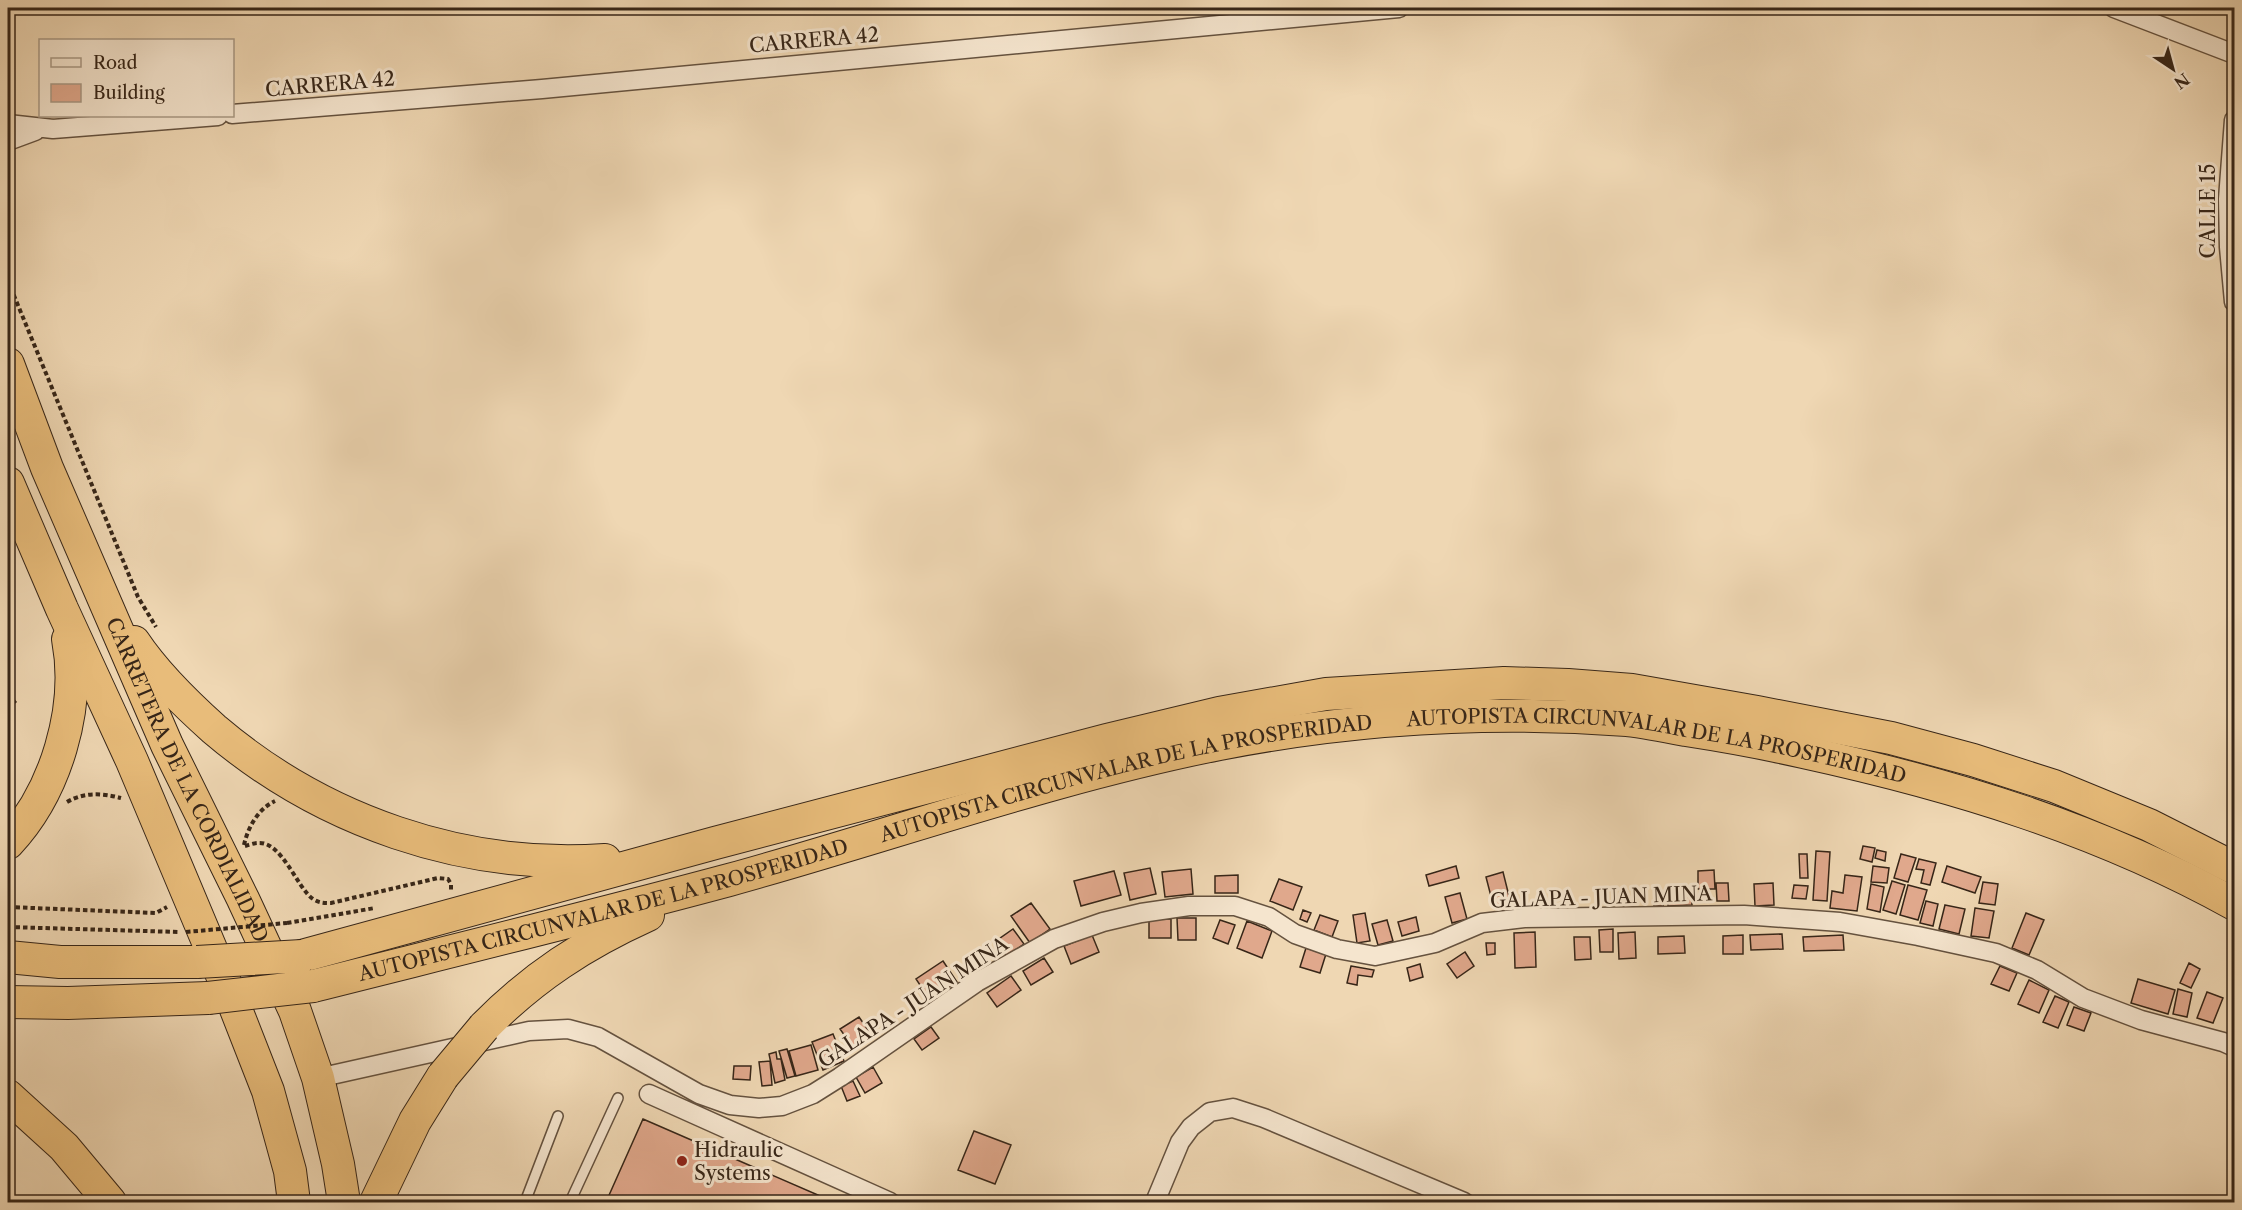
<svg xmlns="http://www.w3.org/2000/svg" width="2242" height="1210" viewBox="0 0 2242 1210" font-family="'Libre Caslon Text',serif">
<style>
.building{fill:#e0a88c;stroke:#372618;stroke-width:1.5}
.lines{fill:none;stroke-linecap:round;stroke-linejoin:round}
.lane-casing{stroke:#65523f;stroke-width:12}
.street-casing{stroke:#65523f;stroke-width:21}
.highway-casing{stroke:#372618;stroke-width:34}
.path{stroke:#372618;stroke-width:4;stroke-dasharray:4.5 3;stroke-linecap:butt}
.lane{stroke:#f5e5ce;stroke-width:9}
.street{stroke:#f5e5ce;stroke-width:18}
.highway{stroke:#e8bc7a;stroke-width:32}
.highway-bridge-casing{stroke:#372618;stroke-width:34;stroke-linecap:butt}
.path-bridge{stroke:#372618;stroke-width:4;stroke-dasharray:4.5 3;stroke-linecap:butt}
.highway-bridge{stroke:#e8bc7a;stroke-width:32}
.poi-dot{fill:#8f2418;stroke:#f5e5ce;stroke-width:2}
.labels{text-anchor:middle;stroke-width:6;stroke-linejoin:round;paint-order:stroke}
.street-label{font-size:20px;fill:#372618;stroke:#f5e5ce}
.poi-label{font-size:20px;fill:#372618;stroke:#f5e5ce;text-anchor:start}
</style>
<rect width="100%" height="100%" fill="#efd7b3"/>
<filter id="stains"><feTurbulence type="fractalNoise" baseFrequency=".00333" numOctaves="4"/><feColorMatrix values="0 0 0 0 .2 0 0 0 0 .09 0 0 0 0 .02 0 0 0 .5 -.17"/></filter>
<radialGradient id="worn" r=".72"><stop offset=".6" stop-color="#630" stop-opacity="0"/><stop offset="1" stop-color="#630" stop-opacity=".3"/></radialGradient>
<path class="building" d="M 8,692 L 16,702 L 8,709 Z
M 1863,846 L 1875,848 L 1872,862 L 1860,859 Z
M 1877,850 L 1886,852 L 1885,861 L 1875,858 Z
M 1816,851 L 1830,852 L 1827,901 L 1813,900 Z
M 1799,854 L 1807,854 L 1808,878 L 1800,878 Z
M 1901,854 L 1916,858 L 1908,882 L 1894,878 Z
M 1919,859 L 1936,863 L 1930,885 L 1921,883 L 1924,870 L 1916,869 Z
M 1456,866 L 1459,878 L 1429,886 L 1426,875 Z
M 1873,866 L 1889,868 L 1887,883 L 1871,882 Z
M 1947,866 L 1981,877 L 1975,893 L 1942,882 Z
M 1150,868 L 1156,894 L 1130,900 L 1124,873 Z
M 1191,869 L 1193,894 L 1165,897 L 1162,872 Z
M 1714,870 L 1715,889 L 1698,889 L 1698,871 Z
M 1114,871 L 1121,895 L 1081,906 L 1074,881 Z
M 1503,872 L 1511,904 L 1494,908 L 1486,877 Z
M 1238,875 L 1238,893 L 1215,893 L 1215,876 Z
M 1845,875 L 1862,877 L 1857,911 L 1830,908 L 1832,891 L 1843,893 Z
M 1279,879 L 1302,887 L 1293,910 L 1270,901 Z
M 1892,881 L 1905,885 L 1896,914 L 1883,910 Z
M 1983,882 L 1998,884 L 1995,905 L 1979,903 Z
M 1716,883 L 1728,883 L 1729,901 L 1717,901 Z
M 1773,883 L 1774,905 L 1755,906 L 1754,884 Z
M 1871,884 L 1884,887 L 1880,912 L 1867,909 Z
M 1794,885 L 1808,886 L 1806,899 L 1792,898 Z
M 1908,885 L 1927,890 L 1918,920 L 1900,915 Z
M 1691,889 L 1692,905 L 1668,906 L 1667,890 Z
M 1460,893 L 1467,919 L 1452,923 L 1445,897 Z
M 1654,893 L 1664,893 L 1663,906 L 1654,906 Z
M 1926,901 L 1938,904 L 1933,926 L 1920,923 Z
M 1031,903 L 1050,929 L 1030,943 L 1011,916 Z
M 1945,905 L 1965,909 L 1959,934 L 1939,929 Z
M 1975,908 L 1994,911 L 1989,938 L 1971,936 Z
M 1303,910 L 1311,913 L 1307,922 L 1300,919 Z
M 1365,913 L 1370,941 L 1357,943 L 1353,915 Z
M 2026,913 L 2044,920 L 2029,955 L 2012,948 Z
M 1320,915 L 1338,921 L 1332,937 L 1314,930 Z
M 1416,917 L 1419,931 L 1402,936 L 1398,922 Z
M 1177,918 L 1196,918 L 1196,940 L 1178,940 Z
M 1149,919 L 1171,919 L 1171,938 L 1149,938 Z
M 1220,920 L 1235,925 L 1228,944 L 1213,938 Z
M 1387,920 L 1393,941 L 1378,945 L 1372,924 Z
M 1247,921 L 1272,931 L 1262,958 L 1237,948 Z
M 1013,929 L 1024,944 L 1007,956 L 996,941 Z
M 1613,929 L 1613,952 L 1600,952 L 1599,930 Z
M 1535,932 L 1536,967 L 1515,968 L 1514,933 Z
M 1635,932 L 1636,958 L 1619,959 L 1618,933 Z
M 1782,934 L 1783,949 L 1751,950 L 1750,935 Z
M 1092,935 L 1099,952 L 1071,964 L 1064,946 Z
M 1743,935 L 1743,954 L 1723,954 L 1723,936 Z
M 1843,935 L 1844,950 L 1804,951 L 1803,937 Z
M 1684,936 L 1685,953 L 1658,954 L 1658,937 Z
M 1574,937 L 1590,937 L 1591,959 L 1575,960 Z
M 1486,943 L 1495,943 L 1495,954 L 1487,955 Z
M 1306,948 L 1326,954 L 1320,973 L 1300,967 Z
M 1465,952 L 1474,966 L 1457,978 L 1447,964 Z
M 1044,958 L 1053,972 L 1031,985 L 1023,971 Z
M 943,961 L 957,982 L 930,1000 L 916,979 Z
M 2189,963 L 2200,969 L 2191,988 L 2180,983 Z
M 1420,964 L 1423,977 L 1410,981 L 1407,968 Z
M 1351,966 L 1374,970 L 1372,977 L 1358,975 L 1357,985 L 1347,983 Z
M 2000,966 L 2017,973 L 2009,991 L 1991,984 Z
M 1011,976 L 1021,990 L 997,1007 L 987,993 Z
M 2138,979 L 2175,990 L 2168,1014 L 2131,1003 Z
M 2029,980 L 2049,990 L 2039,1013 L 2018,1004 Z
M 2178,989 L 2192,993 L 2187,1017 L 2173,1014 Z
M 2207,992 L 2223,998 L 2213,1023 L 2197,1018 Z
M 2055,996 L 2069,1002 L 2058,1028 L 2043,1022 Z
M 2074,1007 L 2091,1013 L 2084,1031 L 2067,1025 Z
M 859,1017 L 873,1037 L 854,1049 L 840,1029 Z
M 931,1027 L 939,1038 L 922,1050 L 914,1039 Z
M 833,1034 L 844,1061 L 823,1070 L 812,1042 Z
M 811,1045 L 818,1070 L 796,1076 L 789,1051 Z
M 787,1049 L 795,1076 L 787,1078 L 779,1051 Z
M 776,1052 L 777,1059 L 781,1059 L 785,1080 L 775,1083 L 769,1054 Z
M 770,1061 L 772,1085 L 762,1086 L 759,1062 Z
M 734,1066 L 751,1066 L 750,1080 L 733,1079 Z
M 873,1067 L 882,1083 L 865,1093 L 856,1077 Z
M 853,1081 L 860,1096 L 847,1101 L 841,1086 Z
M 643,1119 L 834,1202 L 606,1202 Z
M 974,1131 L 1011,1145 L 995,1184 L 958,1170 Z"/>
<g class="lines">
<g class="lane-casing">
<path id="lane" d="M 525,1202 L 558,1116
M 570,1202 L 618,1098"/>
</g>
<g class="street-casing">
<path id="street" d="M 2114,8 L 2234,54
M 232,114 L 542,89 L 1399,8
M 2234,120 L 2228,199 L 2229,247 L 2234,302
M 8,124 L 53,129 L 218,116
M 8,141 L 35,131
M 318,1078 L 529,1031 L 568,1029 L 598,1037 L 699,1094 L 730,1105 L 759,1108 L 782,1106 L 813,1094 L 840,1077 L 977,982 L 1054,939 L 1103,922 L 1141,913 L 1189,906 L 1235,906 L 1269,917 L 1295,934 L 1337,949 L 1375,956 L 1435,943 L 1482,923 L 1524,918 L 1744,915 L 1840,922 L 1918,936 L 1996,953 L 2037,970 L 2083,998 L 2141,1020 L 2223,1042 L 2234,1047
M 649,1094 L 890,1202
M 1155,1202 L 1180,1142 L 1191,1127 L 1210,1112 L 1233,1108 L 1264,1118 L 1464,1202"/>
</g>
<g class="highway-casing">
<g id="highway">
<path id="s1" d="M 8,364 L 47,468 L 167,745 L 243,899 L 295,1011 L 318,1078 L 338,1164 L 344,1202"/>
<path d="M 8,483 L 62,609 L 132,761 L 232,999 L 268,1091 L 290,1171 L 294,1202"/>
<path d="M 134,642 C 156,675 185,703 214,729 C 322,821 463,870 605,860"/>
<path d="M 8,843 C 56,792 81,708 68,639"/>
<path d="M 302,956 L 715,843 L 1107,740 L 1219,713 L 1326,694 L 1504,683 L 1568,685 L 1632,690 L 1757,712 L 1891,738 L 1973,760 L 2054,786 L 2149,825 L 2234,868"/>
<path d="M 8,957 L 60,962 L 197,962"/>
<path id="s2" d="M 313,986 C 452,951 591,917 729,880 C 892,835 1053,777 1219,744 C 1353,718 1491,710 1627,720 C 1646,722 1666,726 1686,730 C 1725,736 1764,743 1803,752 C 1954,785 2099,829 2234,904"/>
<path d="M 8,1002 L 68,1003 L 208,998"/>
<path d="M 484,1027 C 533,977 584,944 648,915"/>
<path d="M 8,1096 L 64,1147 L 110,1202"/>
<path d="M 376,1202 L 415,1121 L 443,1076"/>
</g>
</g>
<path class="path" d="M 8,281 L 138,597 L 156,627
M 67,802 C 84,792 102,793 121,798
M 244,845 C 248,827 258,809 275,801
M 245,846 C 249,845 254,843 258,843 C 282,841 297,888 313,899 C 319,903 324,903 331,903 L 438,878 L 448,879 L 451,884 L 451,891
M 8,907 L 156,913 L 167,907
M 287,923 L 375,908
M 8,927 L 179,932"/>
<use href="#lane" class="lane"/>
<use href="#street" class="street"/>
<use href="#highway" class="highway"/>
<g class="highway-bridge-casing">
<path id="highway-bridge" d="M 197,962 L 302,956
M 208,998 L 313,986
M 443,1076 L 484,1027"/>
</g>
<path class="path-bridge" d="M 186,932 L 287,923"/>
<use href="#highway-bridge" class="highway-bridge"/>
</g>
<circle class="poi-dot" cx="682" cy="1161" r="6"/>
<g class="labels">
<g class="street-label">
<text transform="translate(814 40) rotate(-5)" y="7">CARRERA 42</text>
<text transform="translate(330 84) rotate(-5)" y="7">CARRERA 42</text>
<text transform="translate(2208 211) rotate(-90)" y="7">CALLE 15</text>
<text dy="7" stroke="none"><textPath href="#s2" startOffset="1380">AUTOPISTA CIRCUNVALAR DE LA PROSPERIDAD</textPath></text>
<text dy="7" stroke="none"><textPath href="#s1" startOffset="453">CARRETERA DE LA CORDIALIDAD</textPath></text>
<text dy="7" stroke="none"><textPath href="#s2" startOffset="840">AUTOPISTA CIRCUNVALAR DE LA PROSPERIDAD</textPath></text>
<text transform="translate(1601 897) rotate(-2)" y="7">GALAPA - JUAN MINA</text>
<text dy="7" stroke="none"><textPath href="#s2" startOffset="300">AUTOPISTA CIRCUNVALAR DE LA PROSPERIDAD</textPath></text>
<text transform="translate(913 1002) rotate(-33)" y="7">GALAPA - JUAN MINA</text>
</g>
<g class="poi-label">
<text x="694" y="1157">Hidraulic<tspan x="694" dy="23">Systems</tspan></text>
</g>
</g>
<rect width="2242" height="1210" fill="none" stroke="#efd7b3" stroke-width="30"/>
<rect x="9" y="9" width="2224" height="1192" fill="none" stroke="#372618" stroke-width="3"/>
<rect x="15" y="15" width="2212" height="1180" fill="none" stroke="#372618" stroke-width="1.5"/>
<rect x="39" y="39" width="195" height="78" fill="#f5e5ce" stroke="#a99985" stroke-width="1.5"/>
<rect x="51" y="58" width="30" height="9" fill="#f5e5ce" stroke="#a99985" stroke-width="1.5"/>
<text x="93" y="69" font-size="18" fill="#372618">Road</text>
<rect x="51" y="84" width="30" height="18" fill="#e0a88c" stroke="#a99985" stroke-width="1.5"/>
<text x="93" y="99" font-size="18" fill="#372618">Building</text>
<g transform="translate(2173 69) rotate(144)" stroke="#f5e5ce" stroke-width="4.5" paint-order="stroke">
<path d="M0-4.5L10 22L0 15L-10 22Z" fill="#372618"/>
<text y="-9" font-size="16" font-weight="bold" text-anchor="middle" fill="#372618">N</text>
</g>
<rect width="100%" height="100%" filter="url(#stains)"/>
<rect width="100%" height="100%" fill="url(#worn)"/>
</svg>
